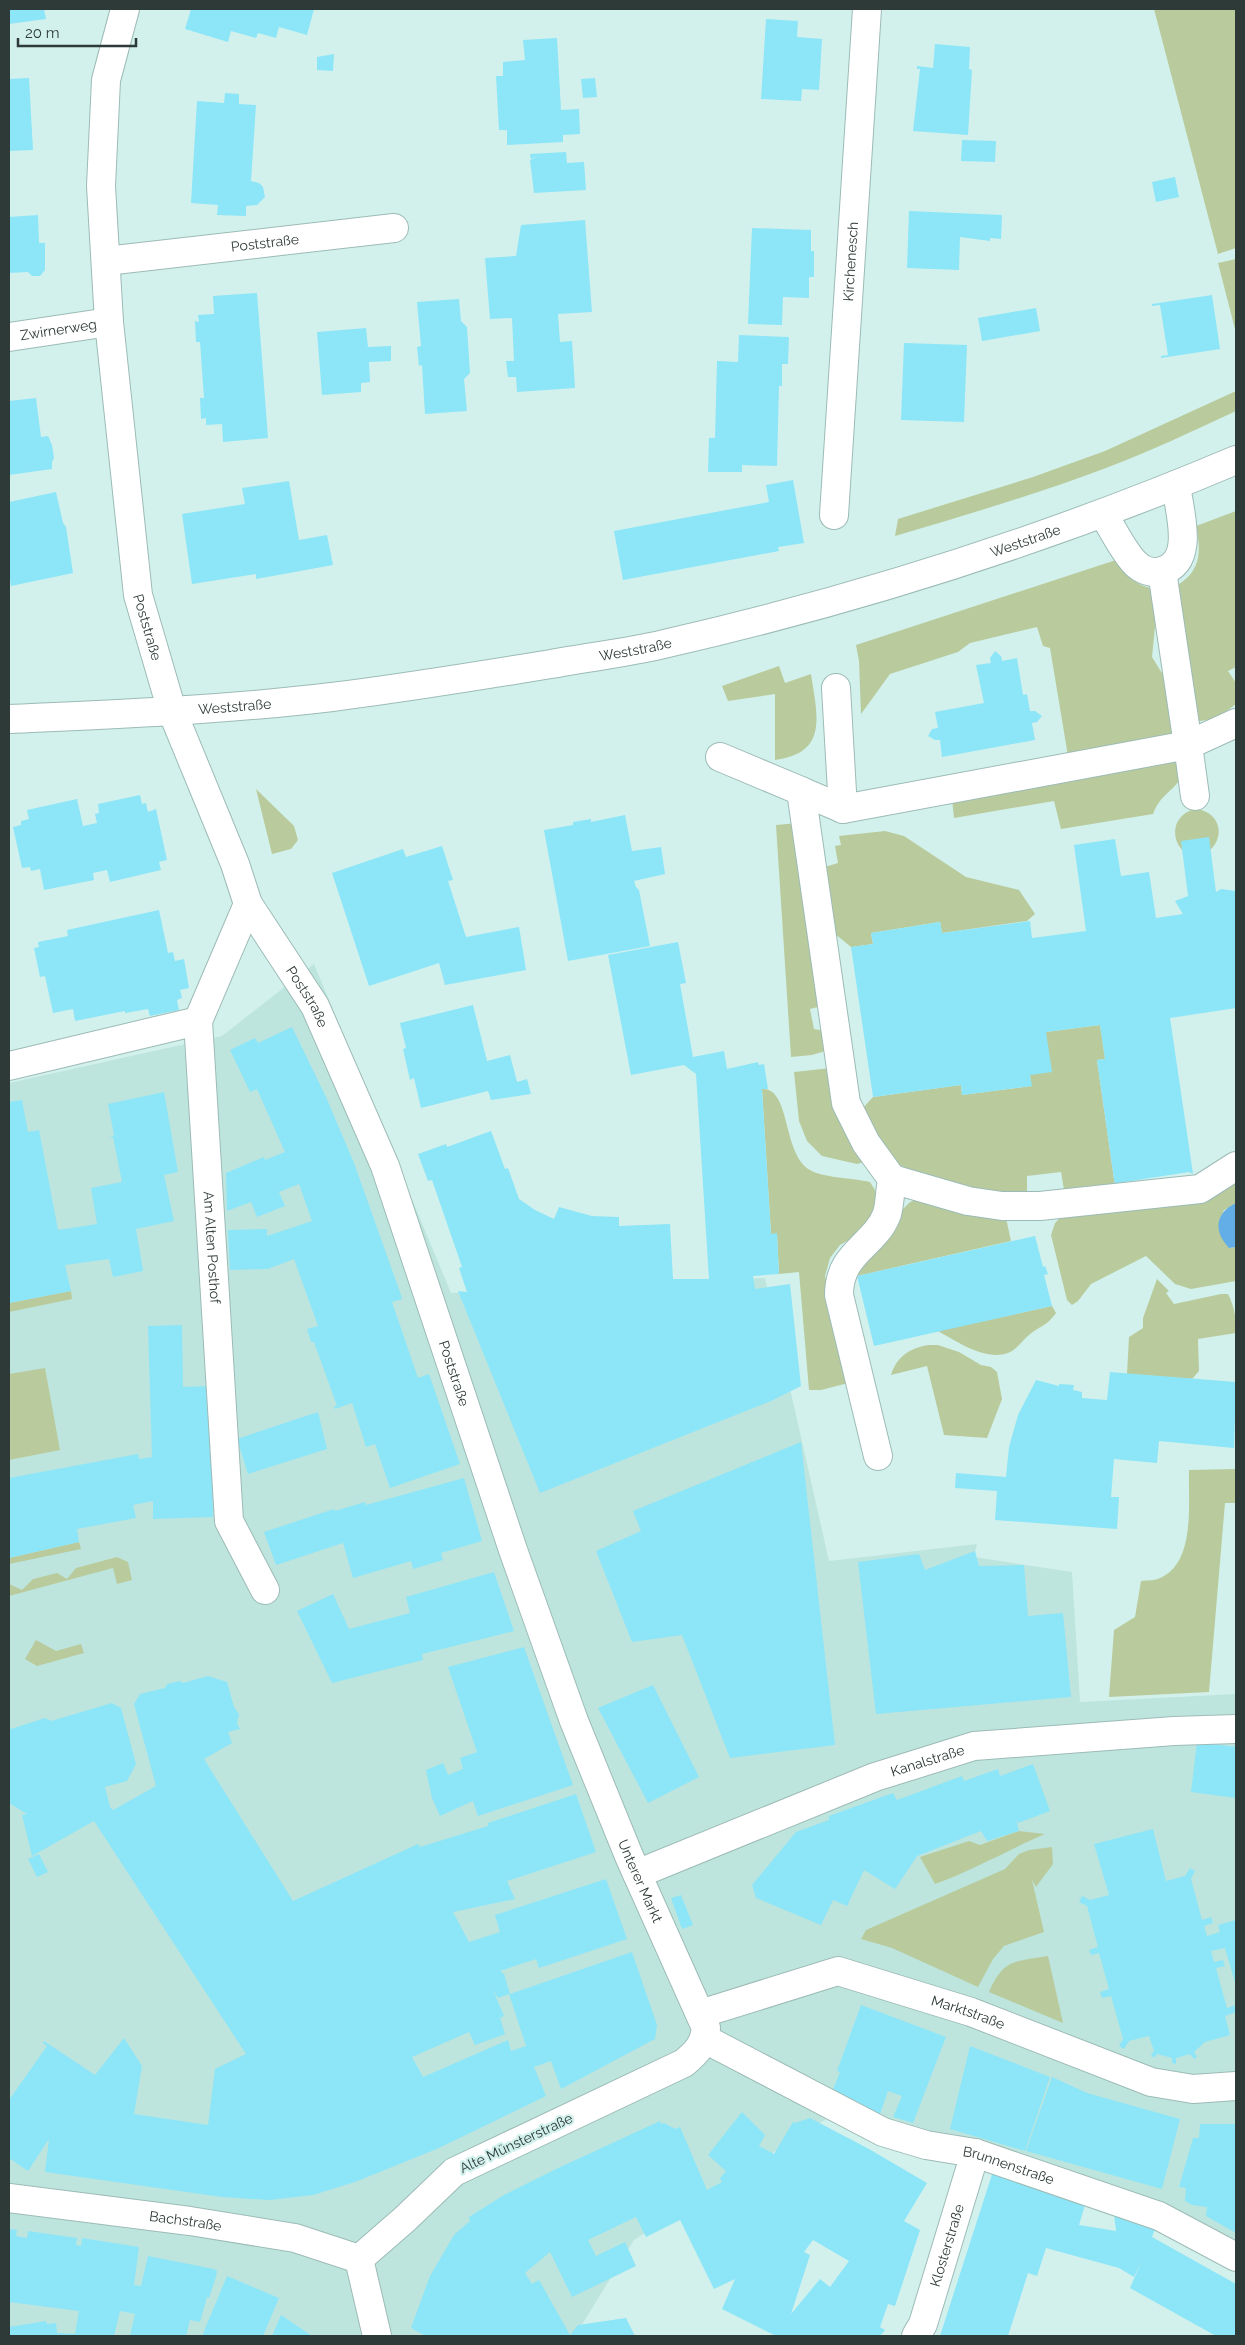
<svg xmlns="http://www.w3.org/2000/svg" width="1245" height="2345" font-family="Raleway,sans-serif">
<rect width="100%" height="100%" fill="#d2f1ec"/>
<!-- built -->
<path fill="#bde5de" d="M314,964L451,1293L765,1278L829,1561L977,1544L974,1557L1072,1572L1080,1702L1236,1694V2245L839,2111L634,2240L575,2336H9V1083L222,1036Z"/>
<!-- green -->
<path fill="#b9cb9c" d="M1154,9H1236V248L1218,254Z
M1236,259V333L1218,263Z
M1236,391V411C1193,431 1151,451 1106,468C1037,494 966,515 895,536L898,519L1033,477L1105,451Z
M1236,511V667L1228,671L1236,683V704L1217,718L1195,722L1174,587C1200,573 1202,554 1196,526Z
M1119,559C1123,575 1135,584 1150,588L1156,617L1152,657L1165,678L1173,735L1068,756L1050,648L1043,646L1037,627L970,643L958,652L890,674L861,714L859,661L856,645Z
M779,666L785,683L811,674C817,715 829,753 775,760V694L728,701L722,686Z
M1176,758L1181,778C1171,793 1161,794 1153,814L1061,829L1054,801L954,818L952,799Z
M256,789L294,826L298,840L291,849L272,854Z
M1194,809C1218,810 1227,834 1210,850H1182C1169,834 1175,815 1194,809Z
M798,823L822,1006L810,1009L814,1029L825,1031L829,1050L812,1055L791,1057L776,825Z
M885,831L904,836L966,877L1019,890L1035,914L1027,921L942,933L940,922L871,933L873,944L851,947L834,933L825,867L838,863L835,846L841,845L839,836Z
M1100,1025L1105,1059L1097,1060L1115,1186L1064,1190L1061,1172L1027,1176V1193L1000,1195L934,1180L895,1163L861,1110L873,1097L961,1085L962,1095L1031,1086L1030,1075L1046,1032Z
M831,1068L839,1121L851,1145L864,1162L857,1164L822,1156L807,1141L799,1121L794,1072Z
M762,1089C791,1087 782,1154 810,1170C824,1178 853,1178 870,1182L875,1190L876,1207L866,1230L840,1245L830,1258L825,1276L852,1382L821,1390H809L799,1272L779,1274L777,1234H771Z
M1236,1182V1203L1223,1211L1229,1248L1236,1247V1281L1191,1289L1175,1284L1146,1256L1091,1284L1078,1301L1072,1305L1067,1300L1051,1235L1055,1223L1061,1217L1211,1193Z
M918,1199L1006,1218L1011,1241L857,1276V1267L903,1209L910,1202Z
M1157,1279L1169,1291L1166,1293L1174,1304L1221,1294H1228C1235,1308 1236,1318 1236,1333L1198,1339L1199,1371L1192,1379L1127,1374L1129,1337L1143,1328V1318Z
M71,1291L72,1299L9,1312V1303Z
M1052,1306L1056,1313C1046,1327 1041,1325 1029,1335C1023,1340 1016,1350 1008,1353C986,1361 957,1342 938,1331Z
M929,1345H938L959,1352L981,1365L991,1367L997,1372L1002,1399L987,1438L944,1435L927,1366L891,1375C897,1356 910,1348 929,1345Z
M45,1368L60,1450L9,1460V1374Z
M1236,1469V1503H1225L1209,1692L1109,1697L1114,1630L1135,1617L1141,1581C1147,1580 1155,1581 1160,1578C1196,1563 1188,1502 1189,1470Z
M79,1542L81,1549L9,1564V1558Z
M117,1557L128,1562L132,1580L117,1584L113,1568L9,1596V1584L22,1590L33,1579L57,1573L67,1579L76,1568Z
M36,1640L56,1651L81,1644L84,1653L37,1666L25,1659Z
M1019,1831L1045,1834C1008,1850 973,1870 935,1884L920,1857L969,1841L980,1845Z
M1052,1847L1053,1864L1036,1887L1032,1880L1044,1932L1004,1946L993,1959L978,1987L892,1948L861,1939L866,1930L1005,1869L1019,1854L1029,1850Z
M1048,1956L1063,2023L989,1992C1004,1958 1014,1962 1048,1956Z"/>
<!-- water -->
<path fill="#63aee6" d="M1236,1203V1247L1229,1248C1213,1231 1215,1213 1236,1203Z"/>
<!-- building -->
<path fill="#8de5f8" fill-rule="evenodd" d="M9,9H44L46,19L9,24Z
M191,9H314L307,35L279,27L276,38L258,33L256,38L231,31L228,42L185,29Z
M766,19L798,21L797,37L822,39L819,90L802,89L801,101L761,99Z
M557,38L561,110L579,109L580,134L563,135V142L507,145V130H499L496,76H503V62L525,60L523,40Z
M935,44L970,47L969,69L972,70L968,135L913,131L920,69H917V66L933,68Z
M334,54L333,71L317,70V57Z
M29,78L33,150L9,151V79Z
M595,78L597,97L583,98L581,79Z
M225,93L239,94V104L256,105L251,181L259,183L263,187L265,197L257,205L246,206V216L217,215L218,205L191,203L197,101L224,103Z
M962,140L996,141L995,162L961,161Z
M566,152L567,163L584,162L586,190L534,193L530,160L540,155L531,159L530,154Z
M1175,177L1179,197L1156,202L1152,182Z
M909,211L1002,215L1001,239L990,238V241L960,237L959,270L907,268Z
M38,215L39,243H45V270L40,276H32L28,272L9,273V217Z
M585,220L592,312L558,314L560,342L572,341L575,388L517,392L516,377H508L506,361H514L512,318L490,319L485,258L516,256L521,225Z
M752,228L811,230V251H814V277H809V298L783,297L782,325L748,324Z
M257,293L268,438L223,442L222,424L206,425V418L201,419L200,398H204L200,342H196L195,321L199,322L198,315L214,314L213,296Z
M1212,295L1220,349L1161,358V356L1168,355L1160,305L1152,306V304Z
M459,299L461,321L467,327L470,373L464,379L467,411L425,414L422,365L419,366L417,347L421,346L417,302Z
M1036,308L1040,331L982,341L978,318Z
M366,328L368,347L391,346V361L369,362L370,382L361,383V392L322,395L317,332Z
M739,335L789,337L788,364H782V386H779L777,466L742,465V472H708L709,438H715L717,361L738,362Z
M904,343L967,345L964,422L901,420Z
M36,398L41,437L48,436L52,445L54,458L52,462V469L9,475V401Z
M793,480L804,543L778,547L779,551L623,580L614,531L769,502L766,485Z
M289,481L299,540L327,535L333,565L256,579V574L192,584L182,514L245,504L242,488Z
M56,492L63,523L66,527L73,573L11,586L9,573V502Z
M995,651L1001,656L1002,661L1017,658L1023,695L1027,694L1030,711H1035L1042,716L1037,722L1032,723L1035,740L942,757L940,740H935L928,736L932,729L938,728L935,712L984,703L976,665L991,663L990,658Z
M140,795L142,804L146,803L148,812L156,809L167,860L159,862L161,870L110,882L107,870L93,873L94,880L44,890L40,869L31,871L30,867L22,868L13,827L21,825V821L29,819L27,810L77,799L83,826L97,823L95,814L99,813L98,804Z
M625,815L632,851L661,847L665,874L634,881L636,887L639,890L650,946L568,961L544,830L573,825V822L591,819V822Z
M1209,837L1216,892L1221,889L1236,891V1008L1170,1018L1193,1174L1189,1172L1118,1183L1115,1186L1097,1060L1105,1059L1100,1025L1046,1032L1052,1072L1030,1075L1032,1086L962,1095L961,1085L873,1097L851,947L873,944L871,933L940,922L942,933L1030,921L1032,938L1086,931L1074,845L1115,839L1121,876L1149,872L1156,918L1183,914L1175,901L1188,896L1181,841Z
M442,846L453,880L448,881L466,937L519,927L526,970L445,985L439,963L369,986L332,873L403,849L406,857Z
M159,910L168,953L173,952L175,961L184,959L189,988L180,990L182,998L177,1000L179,1010L150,1016L148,1009L125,1013V1011L75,1021L73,1009L53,1013L45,976L40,977L34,948L39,947L38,942L68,936L67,930Z
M678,942L686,983L680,984L693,1057L724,1051L727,1069L758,1062L759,1065L764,1064L768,1089H762L771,1234L777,1233L779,1274L753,1276L755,1289L790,1284L801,1386L771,1401L540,1493L458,1291L467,1292L459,1268L462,1267L432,1180L428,1181L418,1154L446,1144L447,1147L491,1131L505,1169L508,1168L519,1199L535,1210L554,1219L559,1207L592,1216L619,1217V1226L670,1224L673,1279H709L696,1074L684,1065L631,1075L608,955Z
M473,1005L487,1061L510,1055L517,1082L527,1079L531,1094L491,1100L488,1091L421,1108L414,1078L410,1080L403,1049L406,1048L400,1023Z
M292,1027L326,1097L354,1163L401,1295L402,1299L392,1302L418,1378L429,1374L460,1464L390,1488L375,1444L366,1447L352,1403L335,1409L334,1406H337L314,1342H311L307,1329L318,1326L294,1259L268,1269L230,1270L228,1230L267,1229V1236L312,1221L299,1184L279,1192L285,1206L257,1217L251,1202L227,1211L226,1173L264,1157L265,1160L285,1152L257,1089L250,1092L230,1050L255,1038L258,1043Z
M164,1092L178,1172L164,1175L174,1221L136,1229L143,1271L113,1277L109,1259L65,1265L71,1291L9,1303V1102L22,1100L28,1132L39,1130L58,1230L97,1224L91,1188L122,1182L113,1137L109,1138L114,1135L108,1104Z
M1035,1236L1043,1267L1045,1266L1048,1274L1044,1275L1052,1306L874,1346L857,1276Z
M182,1325L183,1387L210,1386L213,1517L153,1519V1501L133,1505L136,1518L77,1529L79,1542L9,1558V1478L138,1454L139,1459L152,1457L148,1326Z
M1110,1372L1236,1382L1234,1448L1159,1441L1157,1463L1114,1459L1111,1497H1119L1117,1529L995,1520L997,1491L955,1488L956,1473L1006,1477L1009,1447L1018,1415L1036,1380L1059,1386V1384L1074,1385L1073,1390L1082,1392V1398L1107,1400Z
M318,1412L327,1449L248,1474L237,1439Z
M801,1442L835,1745L730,1758L682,1635L632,1642L596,1551L641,1531L633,1511Z
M464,1478L482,1541L441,1553L443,1560L413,1569L411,1561L353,1578L343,1543L276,1565L264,1532L334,1509L335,1511L365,1502L366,1505Z
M975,1551L979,1566L1024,1565L1028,1616L1063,1613L1071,1697L876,1714L858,1562L919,1554L925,1570Z
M494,1572L514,1631L422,1654L423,1660L332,1683L297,1611L333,1594L349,1629L410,1613L406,1597Z
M524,1647L573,1785L478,1816L473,1801L440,1816L432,1798L426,1770L443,1763L448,1775L463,1769L460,1758L477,1752L448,1667Z
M208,1676L227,1682L234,1707L239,1714L237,1723L240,1729L228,1732L232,1743L204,1759L293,1901L418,1844L420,1847L488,1826V1823L576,1794L596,1852L507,1881L515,1899L453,1912L469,1942L500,1932L495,1915L606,1879L627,1939L539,1968L536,1959L500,1971L504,1974L510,1994L632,1952L657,2025L655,2039L561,2089L551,2061L534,2067L546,2096L439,2148L355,2182L313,2195L270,2200L222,2197L45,2172L49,2139L28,2171L9,2158V2100L47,2046L43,2043L44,2041L95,2075L124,2038L142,2066L134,2114L208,2125L215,2069L246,2054L94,1821L32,1856L22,1815L27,1814L9,1803V1727L11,1729L45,1718L51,1721L112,1703L121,1708L136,1764L127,1781L105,1787L110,1807L113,1810L156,1786L134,1704L140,1694L165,1688L167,1684L180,1681L183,1683ZM493,1990L498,1998L509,1994L526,2046L511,2051L508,2040L423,2077L412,2057L469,2032L475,2045L505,2034L500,2018L504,2016Z
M653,1685L699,1777L648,1803L598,1708Z
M1197,1742L1236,1747V1798L1191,1792Z
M1033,1764L1050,1811L1018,1823L1016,1819L1019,1831L987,1841L981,1831L917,1856L895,1889L864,1870L847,1906L833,1900L821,1925L756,1898L752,1885L796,1832L829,1820V1816L893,1793L897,1800L962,1776L964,1781L998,1769L1000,1776Z
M1153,1829L1166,1881L1185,1876L1190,1868L1195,1871L1191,1879L1202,1920L1211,1917L1213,1923L1204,1926L1207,1936L1220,1932L1218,1925L1236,1920V1986L1225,1948L1211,1951L1214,1962L1223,1960L1225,1966L1216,1968L1227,2008L1236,2005V2012L1225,2016L1230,2035L1205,2042L1194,2052L1197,2057L1194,2059L1190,2054L1176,2058V2064L1172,2063V2058L1157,2054L1154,2058L1151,2055L1154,2051L1149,2036L1129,2041L1124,2049L1119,2046L1123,2039L1111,1996L1102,1998L1100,1992L1109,1989L1099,1953L1091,1955L1089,1950L1098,1947L1087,1906L1079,1902L1082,1896L1090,1900L1109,1895L1094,1844Z
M39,1854L48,1872L37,1877L28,1859Z
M681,1895L693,1925L682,1929L671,1898Z
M861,2005L946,2037L913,2123L893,2117L902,2096L888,2091L880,2114L832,2092L840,2072L837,2071Z
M970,2046L1050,2077L1025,2151L950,2129Z
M1052,2077L1087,2093L1180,2119L1162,2189L1026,2151Z
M742,2112L765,2135L759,2146L774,2154L793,2122L795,2123L810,2118L869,2149L927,2183L904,2221L920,2230L895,2306L888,2304L880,2327L885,2330L880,2336H776L722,2309L735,2279L714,2289L680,2220L646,2237L636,2217L588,2240L596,2256L625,2242L636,2266L572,2297L550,2252L525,2273L532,2284L539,2280L570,2335L578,2325L626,2318L635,2336H426L411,2328L430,2276L454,2235L470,2221L469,2217L504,2195L556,2169L660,2121L661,2124L664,2123L675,2129L680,2127L707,2190L722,2182L720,2178L726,2171L708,2155ZM813,2240L849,2261L830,2287L820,2279L791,2314L810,2255L804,2252Z
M1200,2124H1236V2233L1206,2216L1207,2207L1192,2205L1185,2201L1186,2188L1179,2187L1193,2138H1199Z
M995,2165L1088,2195L1079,2225L1116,2231L1113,2205L1155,2229L1152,2237L1236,2284V2336H1216L1130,2288L1143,2258L1134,2277L1119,2268L1046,2248L1037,2276L1028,2273L1008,2336H940Z
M9,2229L17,2230L16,2236L27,2238L28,2231L77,2238L76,2245L81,2246L82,2238L139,2247L134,2285L141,2286L148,2256L214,2269L217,2271L216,2277L209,2298L207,2297L200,2322L190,2320L186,2336H130L135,2314L120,2311L114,2336H9V2327L46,2321L47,2324L56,2323L57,2333L75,2334L79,2311L9,2302Z
M227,2276L279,2298L263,2336H202Z
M281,2315L312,2336H272Z"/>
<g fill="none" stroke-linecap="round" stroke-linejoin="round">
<defs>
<g id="minor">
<path id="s1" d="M125,9L106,80L101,186L109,322L138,595L172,711L235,864L248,904L315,1006L385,1166L513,1550L574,1721L629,1856L706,2028C704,2045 697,2052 684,2063L454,2172L405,2219L359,2259"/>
<path id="s2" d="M106,261L394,228"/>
<path id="s3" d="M9,337L109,322"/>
<path d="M1103,514C1113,529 1122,549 1134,562C1141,570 1152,574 1162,571C1196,561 1179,511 1176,485"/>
<path id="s4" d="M834,515L867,9"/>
<path d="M1162,571L1188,745L1236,723"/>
<path d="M836,688L843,809"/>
<path d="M720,757L801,791L846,1103L866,1143L892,1179C890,1190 890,1203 887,1214C875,1246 839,1252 839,1295L878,1456"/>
<path d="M801,791L843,809L1188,745L1195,796"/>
<path id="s5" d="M248,904L198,1021L229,1521L265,1590"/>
<path d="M9,1066L198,1021"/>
<path d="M892,1179L968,1201L1002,1206H1040L1200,1189L1236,1166"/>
<path id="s6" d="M637,1874L875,1777L974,1746L1174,1731L1236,1729"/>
<path id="s7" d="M700,2014L838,1971L971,2012L1151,2082L1193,2089L1236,2086"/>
<path id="s8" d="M705,2039L883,2132L926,2145L975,2153L1159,2216L1236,2257"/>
<path id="s9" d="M9,2198L190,2221L295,2238L359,2259"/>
<path d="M359,2259L377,2336"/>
<path id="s10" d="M916,2336L923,2324L975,2153"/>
</g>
<g id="major">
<path id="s11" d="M9,719C116,714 224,710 332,697C405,688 478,676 551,664C588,657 627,653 664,644C861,599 1049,539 1236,460"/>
</g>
</defs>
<!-- minor casing -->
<use href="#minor" stroke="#9dbbb6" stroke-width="30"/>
<!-- major casing -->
<use href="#major" stroke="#9dbbb6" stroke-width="30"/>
<!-- minor -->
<use href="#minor" stroke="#fff" stroke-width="28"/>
<!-- major -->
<use href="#major" stroke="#fff" stroke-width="28"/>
</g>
<g text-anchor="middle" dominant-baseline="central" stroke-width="4.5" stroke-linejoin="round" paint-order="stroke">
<!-- street labels -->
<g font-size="14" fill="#2e3a38" stroke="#d2f1ec">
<text stroke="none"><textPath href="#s2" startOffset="160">Poststraße</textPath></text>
<text stroke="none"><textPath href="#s4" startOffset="254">Kirchenesch</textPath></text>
<text stroke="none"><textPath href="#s3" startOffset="50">Zwirnerweg</textPath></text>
<text stroke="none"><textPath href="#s11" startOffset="1036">Weststraße</textPath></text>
<text stroke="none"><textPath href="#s1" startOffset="624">Poststraße</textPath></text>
<text stroke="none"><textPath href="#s11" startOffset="631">Weststraße</textPath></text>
<text stroke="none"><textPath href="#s11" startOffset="226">Weststraße</textPath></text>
<text stroke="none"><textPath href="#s1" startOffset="1029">Poststraße</textPath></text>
<text stroke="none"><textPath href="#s5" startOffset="354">Am Alten Posthof</textPath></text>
<text stroke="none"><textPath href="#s1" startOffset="1434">Poststraße</textPath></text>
<text stroke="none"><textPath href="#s6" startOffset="312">Kanalstraße</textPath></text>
<text stroke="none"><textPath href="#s1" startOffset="1975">Unterer Markt</textPath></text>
<text stroke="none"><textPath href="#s7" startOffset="281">Marktstraße</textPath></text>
<text transform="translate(516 2143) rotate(-25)">Alte Münsterstraße</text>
<text stroke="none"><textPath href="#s8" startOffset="331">Brunnenstraße</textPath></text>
<text stroke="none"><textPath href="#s9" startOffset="178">Bachstraße</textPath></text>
<text stroke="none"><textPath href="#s10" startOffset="96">Klosterstraße</textPath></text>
</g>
</g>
<!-- border -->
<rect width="1245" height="2345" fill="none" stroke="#2e3a38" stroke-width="20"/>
<!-- scale -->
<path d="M18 38v8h118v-8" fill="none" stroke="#2e3a38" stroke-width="2.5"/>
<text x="25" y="38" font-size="15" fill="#2e3a38" stroke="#d2f1ec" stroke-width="4" paint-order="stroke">20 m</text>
</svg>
